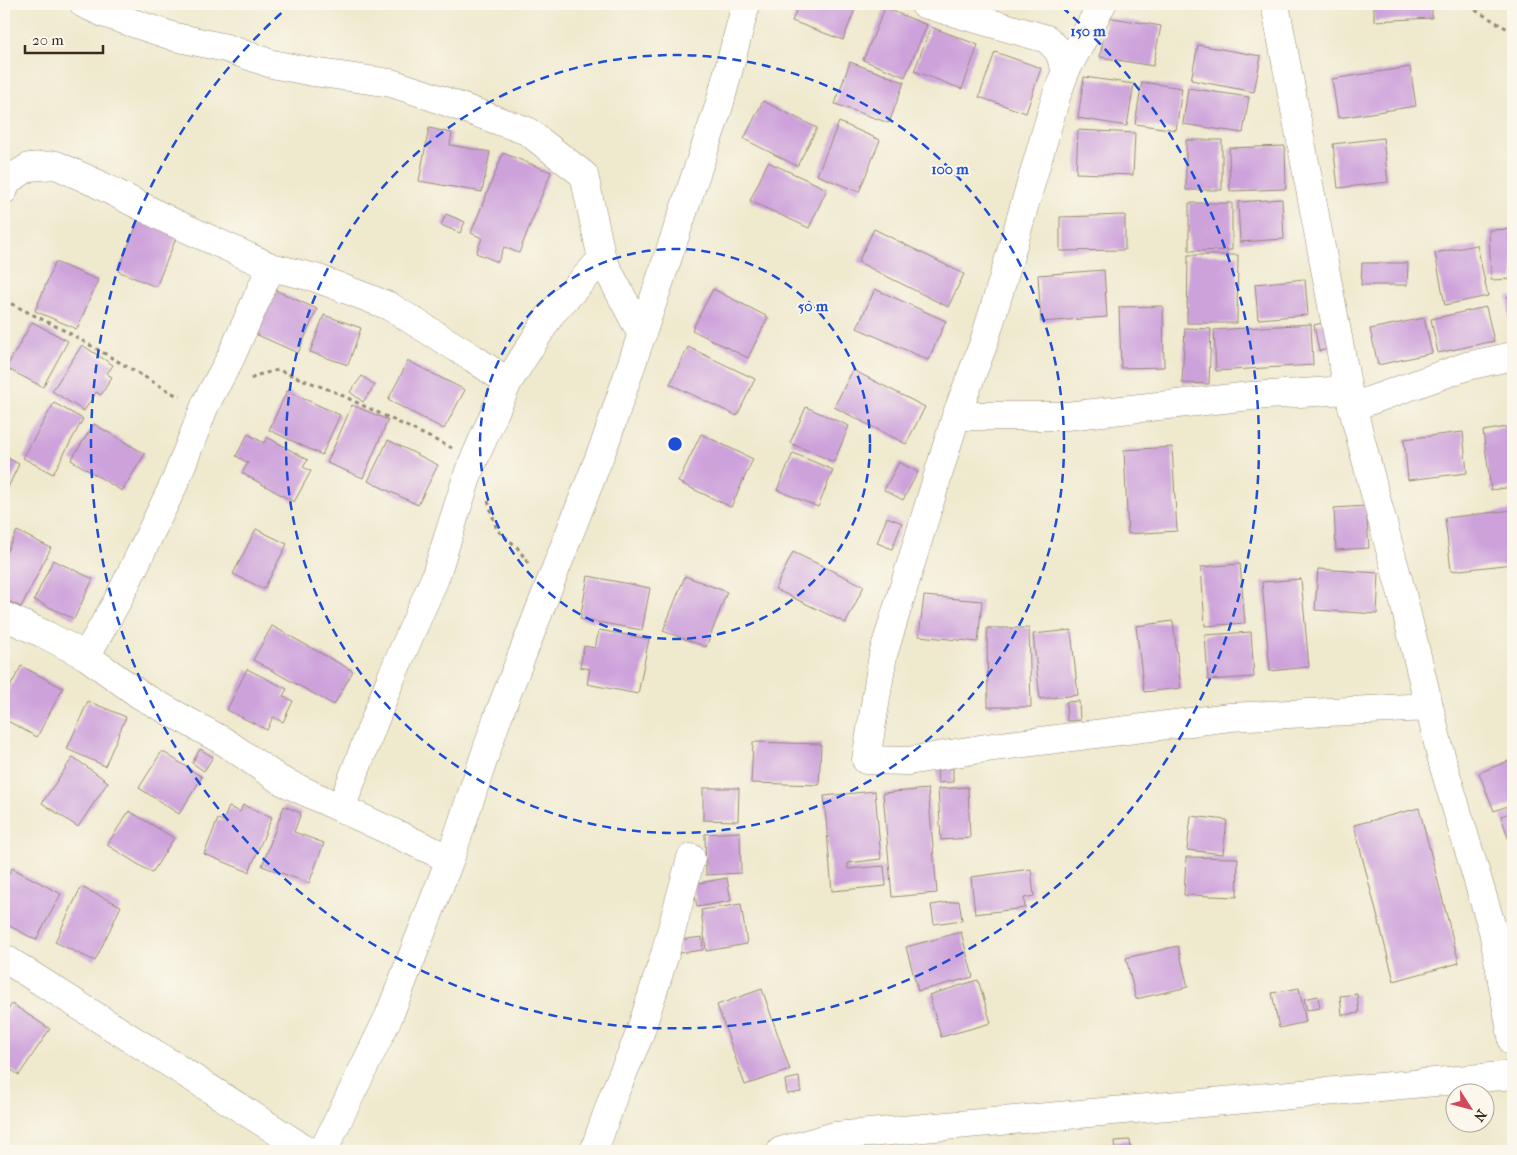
<svg xmlns="http://www.w3.org/2000/svg" width="1517" height="1155" font-family="'IM FELL French Canon',serif">
<rect width="100%" height="100%" fill="#fbf7ec"/>
<filter id="ink" filterUnits="userSpaceOnUse"><feTurbulence type="fractalNoise" baseFrequency=".02" numOctaves="2"/><feDisplacementMap in="SourceGraphic" scale="10" xChannelSelector="R" yChannelSelector="G"/><feConvolveMatrix kernelMatrix="1 2 1 2 8 2 1 2 1" color-interpolation-filters="sRGB"/></filter>
<filter id="wash" filterUnits="userSpaceOnUse"><feTurbulence type="fractalNoise" baseFrequency=".0096" numOctaves="4" result="noise"/><feDisplacementMap in="SourceGraphic" scale="20" xChannelSelector="R" yChannelSelector="G"/><feGaussianBlur stdDeviation="1.12" result="paint"/><feColorMatrix in="noise" values="0 0 0 0 0 0 0 0 0 0 0 0 0 0 0 0 0 1.4 0 .05"/><feComposite in="paint" operator="in"/></filter>
<g filter="url(#wash)">
<rect width="100%" height="100%" fill="#efe9ce"/>
<g id="blocks">
<!-- building -->
<path fill="#cda2db" d="M799,4H857L843,40L792,21Z
M1374,4H1432V18L1374,21Z
M885,8L927,25L905,77L863,60Z
M1107,17L1161,26L1153,66L1100,57Z
M931,27L978,45L962,89L914,71Z
M1198,45L1261,56L1254,92L1191,80Z
M995,52L1041,68L1026,113L979,97Z
M850,62L904,82L889,123L835,104Z
M1410,67L1416,106L1338,118L1332,79Z
M1084,77L1134,84L1127,126L1078,118Z
M1142,82L1182,88L1176,130L1135,124Z
M1188,88L1249,97L1243,133L1183,124Z
M763,101L817,128L797,166L744,139Z
M839,122L880,140L859,192L817,175Z
M429,128L452,133L450,145L490,152L482,192L419,181Z
M1078,130L1135,133L1133,175L1076,173Z
M1383,138L1388,182L1338,188L1333,144Z
M1186,140H1222V190H1186Z
M1285,146L1286,189L1230,191L1229,148Z
M503,153L551,172L519,253L504,247L498,262L476,253L482,238L471,233Z
M768,162L827,189L809,228L750,201Z
M1282,199L1284,239L1240,242L1238,202Z
M1189,203H1232V250L1189,251Z
M446,214L465,222L460,233L441,225Z
M1125,215V250L1060,251V217Z
M139,220L177,236L156,287L118,271Z
M874,229L964,274L948,307L858,262Z
M1513,229V279L1491,280L1489,230Z
M1477,245L1488,296L1445,305L1435,253Z
M1188,255H1238L1237,323H1187Z
M55,262L98,280L77,329L35,311Z
M1362,263H1408L1407,285H1361Z
M1104,270L1107,317L1041,322L1038,275Z
M1305,279L1308,315L1258,319L1255,284Z
M273,289L317,309L298,353L253,333Z
M713,289L768,317L748,358L692,330Z
M875,289L946,321L928,360L857,328Z
M1507,296H1513V320H1509Z
M1163,306L1164,367L1121,368L1119,307Z
M1486,307L1494,341L1438,353L1431,319Z
M324,315L361,328L348,365L310,352Z
M1424,318L1432,353L1378,365L1370,329Z
M1331,321L1336,348L1319,351L1314,325Z
M32,322L68,341L43,387L6,368Z
M1311,324L1313,365L1216,371L1214,330Z
M1185,328L1211,329L1209,384L1182,383Z
M82,345L113,365L107,374L112,377L101,395L96,392L84,411L52,391Z
M688,347L755,379L737,416L670,384Z
M408,361L465,390L444,429L388,400Z
M853,370L925,407L906,444L834,407Z
M362,376L375,385L363,402L350,392Z
M287,391L340,415L322,455L269,430Z
M54,403L83,419L53,474L23,458Z
M352,405L388,420L363,478L327,463Z
M806,407L849,426L834,462L790,443Z
M94,424L145,454L122,491L71,460Z
M1513,426V487L1491,490L1483,431Z
M1463,432L1467,473L1408,480L1404,439Z
M248,434L264,443L267,437L308,460L303,467L311,471L294,502L242,473L248,463L236,456Z
M701,434L753,459L731,507L678,482Z
M388,440L438,465L418,505L368,481Z
M1172,447L1177,531L1128,534L1124,450Z
M793,453L833,470L818,507L777,490Z
M4,456L19,464L4,496Z
M899,462L918,472L903,500L884,490Z
M1366,506L1369,548L1336,550L1334,508Z
M1513,510V564L1451,571L1445,518Z
M887,517L902,523L892,549L877,543Z
M256,529L287,544L264,589L233,574Z
M17,531L51,548L21,607L4,599V557Z
M793,552L864,586L846,623L775,589Z
M53,560L93,579L74,619L34,600Z
M1240,564L1245,623L1205,626L1201,567Z
M1318,569L1379,573L1377,614L1315,610Z
M588,576L650,588L642,630L580,619Z
M685,576L727,592L706,647L663,631Z
M1301,579L1309,667L1270,671L1262,582Z
M924,596L982,601L978,642L919,636Z
M1173,621L1181,688L1144,692L1136,626Z
M272,626L353,671L334,705L253,660Z
M987,628H1029L1031,707H988Z
M599,630L649,639L638,694L587,684L590,669L580,667L584,646L595,648Z
M1071,630L1078,695L1040,699L1033,634Z
M1251,632L1254,677L1208,680L1205,635Z
M21,666L63,688L37,737L4,719V699Z
M247,669L287,689L283,696L293,701L283,722L273,717L267,730L227,710Z
M88,701L126,717L105,766L67,749Z
M1079,701L1080,720L1067,721L1066,702Z
M753,742L821,744L819,785L751,783Z
M200,749L213,757L204,771L192,763Z
M162,751L202,777L179,814L139,788Z
M73,757L108,782L78,827L42,803Z
M1513,759V804L1494,811L1479,773Z
M953,768V782L938,783L937,769Z
M968,787L970,838L941,840L938,789Z
M703,788H739L738,821L703,820Z
M928,789L937,893L892,897L883,793Z
M875,791L881,859L848,863V869L884,866L886,886L832,891L824,796Z
M243,805L272,817L249,872L204,854L218,819L223,821L229,807L240,812Z
M284,806L301,813L294,832L324,843L309,883L262,866Z
M1419,808L1459,963L1394,981L1354,825Z
M129,811L174,838L152,873L107,845Z
M1513,812V853L1501,816Z
M1191,816L1227,820L1223,854L1187,850Z
M740,832L741,873L706,875L705,834Z
M1186,857L1238,858L1237,897L1184,895Z
M12,868L61,894L36,940L4,923V883Z
M1031,869L1034,896L1024,898L1025,908L975,914L971,877Z
M727,878L731,901L697,907L693,884Z
M81,887L121,906L95,961L55,942Z
M959,901L962,920L934,924L931,905Z
M741,904L747,944L706,951L701,910Z
M961,932L973,977L918,991L906,947Z
M702,937L703,950L680,953L679,940Z
M1178,946L1188,987L1136,999L1126,958Z
M978,980L991,1023L941,1037L929,995Z
M1299,988L1306,1022L1279,1028L1272,993Z
M762,989L790,1070L745,1085L717,1005Z
M1357,994L1359,1013L1342,1015L1340,996Z
M1318,996L1320,1008L1307,1010L1304,999Z
M12,1004L50,1029L19,1075L4,1065V1016Z
M799,1077L801,1092L787,1094L785,1080Z
M1130,1140L1131,1151H1115L1114,1141Z"/>
</g>
</g>
<g filter="url(#ink)">
<use href="#blocks" fill-opacity="0" stroke="#958a76" stroke-width="1"/>
<g fill="none" stroke-linecap="round" stroke-linejoin="round">
<defs>
<path id="minor" d="M84,4L106,14L175,37L226,48L272,64L313,72L391,83L422,93L527,131L584,175L602,259L642,335
M924,4L1047,39L1058,50L1066,70L1056,97L1004,276L983,345L956,416L883,655L866,760L908,761L986,748L1230,717L1429,707
M1275,4L1348,390L1375,494L1402,594L1443,764L1493,931L1513,1042
M1066,70L1102,4
M4,190L5,182L29,167L56,165L96,183L170,221L271,267L316,278L389,306L473,358L508,382
M1352,407L1467,366L1513,356
M956,416H1066L1251,396L1348,390
M4,616L46,635L86,656L140,695L225,742L280,780L450,859
M86,656L119,598L175,482L206,403L230,359L271,267
M341,808L391,678L435,578L469,471L508,382L551,314L602,259
M4,958L308,1151
M323,1151L389,1016L450,859L497,719L606,440L719,106L746,4
M594,1151L614,1094L639,1036L665,954L691,858
M781,1151L835,1136L1513,1075"/>
</defs>
<!-- minor casing -->
<use href="#minor" stroke="#958a76" stroke-width="29"/>
<!-- path -->
<path stroke="#958a76" stroke-width="3" stroke-dasharray="4 4" stroke-linecap="butt" d="M1471,4L1473,9L1513,32
M4,300L71,334L174,394L180,396
M251,379L258,375L278,370L335,392L452,448
M488,501L497,530L517,547L528,563"/>
<!-- minor -->
<use href="#minor" stroke="#fff" stroke-width="28"/>
</g>
</g>
<!-- distance rings -->
<g fill="none" stroke="#1d4ed8" stroke-width="2.5" stroke-dasharray="9 6">
<circle cx="675" cy="444" r="195"/>
<circle cx="675" cy="444" r="389"/>
<path d="M1062 7A584 584 0 1 1 288 7"/>
</g>
<circle cx="675" cy="444" r="8" fill="#1d4ed8" stroke="#fbf7ec" stroke-width="2.5"/>
<g font-size="15" text-anchor="middle" font-weight="bold" fill="#1d4ed8" stroke="#fbf7ec" stroke-width="4" stroke-linejoin="round" paint-order="stroke">
<text x="1088" y="36">150 m</text>
<text x="950" y="174">100 m</text>
<text x="813" y="311">50 m</text>
</g>
<!-- margin -->
<rect width="1517" height="1155" fill="none" stroke="#fbf7ec" stroke-width="20"/>
<!-- north arrow -->
<g transform="translate(1470 1108) rotate(126)"><circle r="24" fill="#fbf7ec" stroke="#aea59a"/>
<path d="M0-4L9 19L0 12L-9 19Z" fill="#d1495b"/>
<text y="-8" font-size="14" font-weight="bold" text-anchor="middle" fill="#3b2a1e">N</text>
</g>
<!-- scale -->
<path d="M25 45v8h78v-8" fill="none" stroke="#3b2a1e" stroke-width="2.5"/>
<text x="32" y="45" font-size="15" fill="#3b2a1e" stroke="#fbf7ec" stroke-width="4" paint-order="stroke">20 m</text>
</svg>
